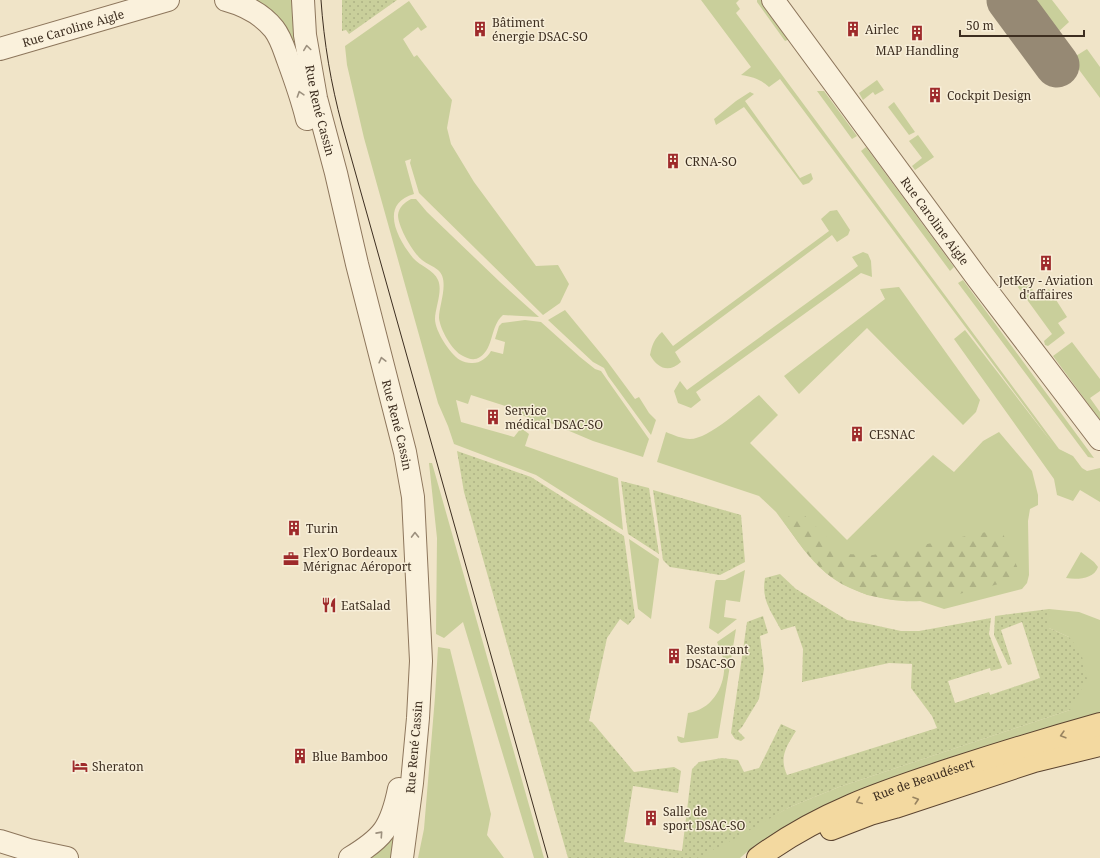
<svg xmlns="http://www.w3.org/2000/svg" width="1100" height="858" font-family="'Noto Serif',serif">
<defs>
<pattern id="forest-firs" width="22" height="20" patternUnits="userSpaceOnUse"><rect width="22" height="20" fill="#c9cf9b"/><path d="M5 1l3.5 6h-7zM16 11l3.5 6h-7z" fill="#aeb285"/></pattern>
<pattern id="park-dots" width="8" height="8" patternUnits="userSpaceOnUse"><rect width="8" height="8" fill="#c9cf9b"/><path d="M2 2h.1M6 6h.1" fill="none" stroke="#aeb285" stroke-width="1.8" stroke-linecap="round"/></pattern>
</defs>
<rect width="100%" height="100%" fill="#f0e4c8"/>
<!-- green -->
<path fill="#c9cf9b" d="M253,0H295L301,69Z
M701,0H739L736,3L740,9L736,13L1059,449L1073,456L1082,468L1087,471L1100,468V502L1080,490L1073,501L1057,495L1054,479L954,339L965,330L1052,443L780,79L769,87C760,79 753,77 741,75L751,67Z
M757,0H761L790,39L785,41L757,2Z
M1027,0H1052L1069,22L1057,33L1052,34Z
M409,1L427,27L421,31L418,27L403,39L414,57L417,55L452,100L447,128L451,144L474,182L536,266L558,265L569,284L560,303L543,315L419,193L410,163L411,159L405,161L414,194C379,204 397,238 413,258C420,266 434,270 438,280C443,291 435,308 435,319C435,331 450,354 460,360C463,362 468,363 471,363C479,364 487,358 491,351L503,354L505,342L495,339L499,326L502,323L525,320L541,322L580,357L595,369L601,371L649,439L643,457L593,441L541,419L538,426L528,421L530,418L521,415V411L471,395L468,404L456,400L461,422L514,437L521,428L529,434L525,446L618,478L623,530L536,475L454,444L448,426L438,403L364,138L347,65L345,46Z
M1087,49L1100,67V98L1071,59Z
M877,80L884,90L875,95L873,92L863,100L859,93Z
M817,91H824L857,136L852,139Z
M750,92L754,94L745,101L800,178L811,173L813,179L809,183L803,185L744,107L716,125L714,119L736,101Z
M894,102L915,132L909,135L888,107Z
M918,135L934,157L915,170L912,166L922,158L909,141Z
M866,147L954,267L950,271L861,151Z
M411,199H416L427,212L500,282L539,317L503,315C490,326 494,348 480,357C474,361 469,359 463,356C452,351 440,329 439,318C439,305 450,280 438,270C433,266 427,264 422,260C413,253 398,227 398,215C399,207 404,203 411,199Z
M837,210L850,230L848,235L837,242L832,235L675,352L681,362C669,373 658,369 650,355C652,345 654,339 662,332L673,346L829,231L821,219L830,211Z
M863,252L868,254L871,261L872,277L861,273L696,392L701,400L691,408L678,403L674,391L680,381L687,390L858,266L852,257Z
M1016,276L1023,284L1027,282L1038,297L1049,289L1067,317L1058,323L1065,333L1048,346L1045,345L1044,341L1052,334L1012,279Z
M963,280L1094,458L1088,457L958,283Z
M899,287L980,400L976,412L963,425L867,328L799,394L784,376L885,299L880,289Z
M565,310L607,361L635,399L639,397L649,413L656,420L651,435L608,376L604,368L593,362L548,320Z
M1072,342L1100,379V391L1090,398L1100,412V420L1053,356Z
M759,395L778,415L750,443L847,540L933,455L954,472L983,441L999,432L1032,471L1038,495V505L1030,509L1028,521L1029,575L1027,583L1022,589L944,609L920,601L894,600L867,595L842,584L826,573L804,550L776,512L759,496L657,462L666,432C673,435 683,439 690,439C709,439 744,406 759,395Z
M429,463H432L544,858H534L463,622L444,638L436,634L437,538Z
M629,539L659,559L651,619L638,609Z
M1081,552L1094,562L1098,567C1094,579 1077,580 1066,578Z
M745,570L740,602L726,600L724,617L737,619L718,634L709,628L715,582L716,580H725Z
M1049,609L1079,612L1100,620V713L786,827L754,846L740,858H695L790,807L839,787L1070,710L1069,637L1049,628Z
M736,629L718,738L681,743L678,741L677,736L684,738L688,713C712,710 726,686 724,663C723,656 720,649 717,642Z
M438,647L450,649L491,814L487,835L504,858H418L424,829L435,697Z
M397,819L392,858H360Z"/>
<!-- forest -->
<path fill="url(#forest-firs)" d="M798,509L844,554L873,555L1001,529L1022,578C1003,583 983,588 963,593C949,596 935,600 921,601C889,603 851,594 826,573C809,559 796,539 783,521Z"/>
<!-- park -->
<path fill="url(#park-dots)" d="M342,0H397L349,34L346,30L342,31Z
M457,451L531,477L624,536L635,617L628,625L620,619L607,638L589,721L592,722L634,772L674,767L681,771L678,793L633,786L624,842L682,851L692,769L699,762L722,758L738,760L744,772L759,768L781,724L796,731C786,747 779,757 787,775L937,728L932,716L911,688L912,664L889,663L802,682L803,649L795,626L781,630C771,611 761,600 765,578L780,574L796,589L847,620L869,624L901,631H919L991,618L989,634L1002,668L991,671L990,668L948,681L955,703L989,692L990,695L1040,678L1022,622L1001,630L1012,664L1008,665L994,635L995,616L1049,609V628L1069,637L1081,652L1087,679L1070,710L839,787L790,807L734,839L697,858H568L464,492Z
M621,481L649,488L659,554L628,534Z
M653,490L741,515L745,562L720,575L670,567L663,560Z
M763,616L768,633L760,636L764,669L759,699L742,727L738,731L745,738L741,741L735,739L731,733L747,622Z"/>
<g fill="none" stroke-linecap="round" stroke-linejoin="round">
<!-- taxiway -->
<path stroke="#968974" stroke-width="45" d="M1009,0L1057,65"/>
<defs>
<g id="minor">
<path d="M226,0C244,5 262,14 274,29C281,38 284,49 288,60C295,79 302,99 307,119"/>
<path id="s1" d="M303,0L305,35L316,98L336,173L357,264L405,452L413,497L421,661L418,718L412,783L402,858"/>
<path id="s2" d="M773,0L978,279L1100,439"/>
<path id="s3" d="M0,49L168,0"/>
<path d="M0,841L29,850L67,858"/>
<path d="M350,858C383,838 391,828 399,789"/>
</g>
<g id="major">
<path d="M831,829L870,814L895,807L1034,761L1100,745"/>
<path id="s4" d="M758,858C819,813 882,792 952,769C1001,753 1050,738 1100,724"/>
</g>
</defs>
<!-- minor casing -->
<use href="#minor" stroke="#8d765c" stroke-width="24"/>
<!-- major casing -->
<use href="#major" stroke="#5b4430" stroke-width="24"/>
<!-- minor -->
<use href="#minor" stroke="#faf1dc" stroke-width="22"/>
<!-- major -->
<use href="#major" stroke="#f3d9a0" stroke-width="22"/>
<!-- tram -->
<path stroke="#3d2e20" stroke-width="1" d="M321,0C324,43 331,84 342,125L548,858"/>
</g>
<!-- one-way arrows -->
<defs><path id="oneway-chevron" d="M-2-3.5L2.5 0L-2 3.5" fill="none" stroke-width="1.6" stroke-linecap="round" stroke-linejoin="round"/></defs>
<g stroke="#9c907e">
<use href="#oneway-chevron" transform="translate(307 48) rotate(-98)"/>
<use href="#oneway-chevron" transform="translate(300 94) rotate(-108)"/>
<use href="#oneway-chevron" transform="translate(382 360) rotate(-104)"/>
<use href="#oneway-chevron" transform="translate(415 535) rotate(-91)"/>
<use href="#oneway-chevron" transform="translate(380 834) rotate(-48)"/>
</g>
<g stroke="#988460">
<use href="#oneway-chevron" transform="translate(1063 735) rotate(164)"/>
<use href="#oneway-chevron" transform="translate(916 800) rotate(-18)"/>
<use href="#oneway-chevron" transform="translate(859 801) rotate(157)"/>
</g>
<!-- icons -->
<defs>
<symbol id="building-bare" viewBox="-9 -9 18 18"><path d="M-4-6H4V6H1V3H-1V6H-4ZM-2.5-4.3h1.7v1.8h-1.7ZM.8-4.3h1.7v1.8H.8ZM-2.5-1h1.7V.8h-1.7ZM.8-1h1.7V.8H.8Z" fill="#9e2a2b" stroke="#f7eed8" stroke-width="2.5" paint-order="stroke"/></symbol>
<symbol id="office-bare" viewBox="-9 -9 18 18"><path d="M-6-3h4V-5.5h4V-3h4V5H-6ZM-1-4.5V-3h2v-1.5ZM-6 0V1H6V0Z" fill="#9e2a2b" stroke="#f7eed8" stroke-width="2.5" paint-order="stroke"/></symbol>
<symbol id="restaurant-bare" viewBox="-9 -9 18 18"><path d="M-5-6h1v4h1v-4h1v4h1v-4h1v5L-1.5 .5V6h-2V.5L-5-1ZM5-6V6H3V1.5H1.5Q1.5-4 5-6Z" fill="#9e2a2b" stroke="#f7eed8" stroke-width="2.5" paint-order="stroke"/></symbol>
<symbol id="hotel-bare" viewBox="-9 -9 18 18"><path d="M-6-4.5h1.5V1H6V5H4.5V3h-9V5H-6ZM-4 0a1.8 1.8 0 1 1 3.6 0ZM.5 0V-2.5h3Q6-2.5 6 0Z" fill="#9e2a2b" stroke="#f7eed8" stroke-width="2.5" paint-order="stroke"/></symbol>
</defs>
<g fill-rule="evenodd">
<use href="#building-bare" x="469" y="18" width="22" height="22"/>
<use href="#building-bare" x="842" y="18" width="22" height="22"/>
<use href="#building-bare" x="906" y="22" width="22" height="22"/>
<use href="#building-bare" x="924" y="84" width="22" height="22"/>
<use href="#building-bare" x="662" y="150" width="22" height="22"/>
<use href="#building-bare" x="1035" y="252" width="22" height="22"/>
<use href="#building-bare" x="482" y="406" width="22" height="22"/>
<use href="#building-bare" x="846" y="423" width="22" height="22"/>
<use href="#building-bare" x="283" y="517" width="22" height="22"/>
<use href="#office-bare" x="280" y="548" width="22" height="22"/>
<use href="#restaurant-bare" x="318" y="594" width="22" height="22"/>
<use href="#building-bare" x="663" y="645" width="22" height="22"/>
<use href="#building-bare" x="289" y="745" width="22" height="22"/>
<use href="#hotel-bare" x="69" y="755" width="22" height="22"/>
<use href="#building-bare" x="640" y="807" width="22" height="22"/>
</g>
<g text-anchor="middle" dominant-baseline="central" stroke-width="3" stroke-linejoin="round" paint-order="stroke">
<!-- poi labels -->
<g font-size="12" fill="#3d2e20" stroke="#f7eed8" text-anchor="start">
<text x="492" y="22">Bâtiment<tspan x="492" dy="14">énergie DSAC-SO</tspan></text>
<text x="865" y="29">Airlec</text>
<text x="917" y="50" text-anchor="middle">MAP Handling</text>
<text x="947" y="95">Cockpit Design</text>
<text x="685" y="161">CRNA-SO</text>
<text x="1046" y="280" text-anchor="middle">JetKey - Aviation<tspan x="1046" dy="14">d'affaires</tspan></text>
<text x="505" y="410">Service<tspan x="505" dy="14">médical DSAC-SO</tspan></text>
<text x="869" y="434">CESNAC</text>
<text x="306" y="528">Turin</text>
<text x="303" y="552">Flex'O Bordeaux<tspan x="303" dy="14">Mérignac Aéroport</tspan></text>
<text x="341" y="605">EatSalad</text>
<text x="686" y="649">Restaurant<tspan x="686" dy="14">DSAC-SO</tspan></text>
<text x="312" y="756">Blue Bamboo</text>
<text x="92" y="766">Sheraton</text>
<text x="663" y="811">Salle de<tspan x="663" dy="14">sport DSAC-SO</tspan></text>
</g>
<!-- street labels -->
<g font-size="12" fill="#3d2e20" stroke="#f7eed8">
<text stroke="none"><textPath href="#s3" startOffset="76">Rue Caroline Aigle</textPath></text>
<text stroke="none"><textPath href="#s1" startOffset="112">Rue René Cassin</textPath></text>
<text stroke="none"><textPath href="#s2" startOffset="274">Rue Caroline Aigle</textPath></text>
<text stroke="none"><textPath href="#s1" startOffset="436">Rue René Cassin</textPath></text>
<text transform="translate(414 747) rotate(-85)">Rue René Cassin</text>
<text stroke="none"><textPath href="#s4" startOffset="184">Rue de Beaudésert</textPath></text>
</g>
</g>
<!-- scale -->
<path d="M960 30v6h124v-6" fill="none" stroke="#3d2e20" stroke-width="2"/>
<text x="966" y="30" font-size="12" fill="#3d2e20" stroke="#f7eed8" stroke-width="3" paint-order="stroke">50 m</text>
</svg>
